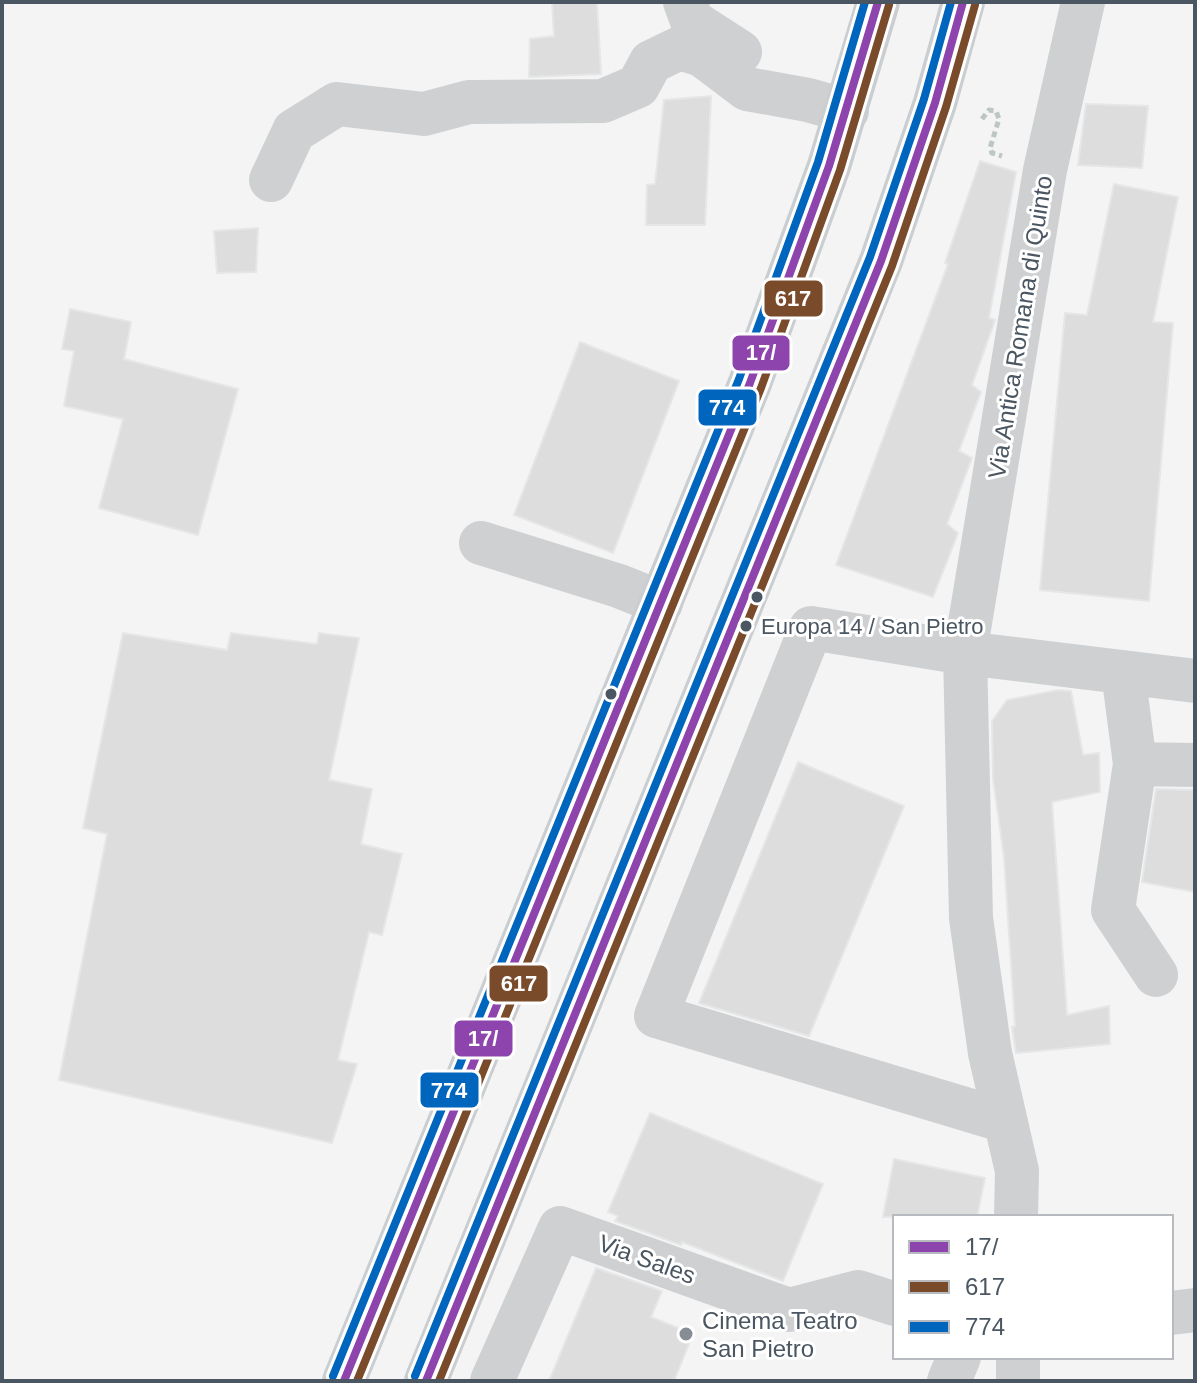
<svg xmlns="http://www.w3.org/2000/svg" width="1197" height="1383" font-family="Arial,sans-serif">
<rect width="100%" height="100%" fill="#f4f4f4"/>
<!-- building -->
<path fill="#ddddde" stroke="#e5e6e7" stroke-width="2" d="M552,2H597L601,74L529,77L530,39L554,36Z
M711,96L705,225H646L647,185L655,184L664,100Z
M1086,104L1148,106L1142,168L1078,165Z
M980,161L1016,172L989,318L995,320L994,323L972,385L981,392L959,451L972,458L947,524L958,533L933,597L836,565L948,264L945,263Z
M1114,184L1178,197L1153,322L1173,323L1149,601L1040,590L1065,313L1087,315Z
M258,228L256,272L217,273L214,231Z
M70,309L131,322L124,359L238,389L198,535L99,508L123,419L64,406L74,351L62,349Z
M580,342L679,381L613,553L514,515Z
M123,633L227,650L231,633L317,644L319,633L359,638L329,780L372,789L361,844L402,854L382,935L369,932L338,1060L357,1064L332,1143L59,1080L107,834L83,828Z
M1058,690L1071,691L1083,755L1099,753L1100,792L1052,802L1067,1015L1109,1006L1110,1044L1016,1053L1012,1027L1015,1026L1004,857L993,779L992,721L1007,700Z
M798,762L904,806L809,1036L699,1003Z
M1156,789L1195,790V892L1142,882Z
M650,1113L823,1184L783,1281L682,1242L681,1245L615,1221L618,1216L608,1212Z
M894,1159L985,1178L977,1217H883Z
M596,1268L662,1291L651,1317L693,1334L674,1381H549Z"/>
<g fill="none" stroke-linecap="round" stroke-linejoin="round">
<!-- path -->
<path stroke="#bcc7c4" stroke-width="5" stroke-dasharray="6 4" stroke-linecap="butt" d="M982,119L989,110L996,111L999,119L990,148L992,153L1002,156"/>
<!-- minor -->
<path stroke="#ced0d2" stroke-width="44" d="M685,2L692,21L740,52
M271,180L294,131L337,104L424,114L469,102L603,101L638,86L651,62L680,48L702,55L747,89L808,100L847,111
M481,543L619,586L661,603
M1123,672L1135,764L1113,910L1156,975
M1135,764L1195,765
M1005,1121L656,1016L811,628L965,653L1195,681
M1016,1217L1017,1171L990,1053L971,918L965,653L1045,170L1083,2
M1171,1313L1195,1310
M1018,1357V1381
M492,1381L560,1228L789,1310L858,1292L895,1304
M949,1381L959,1357"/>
<!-- major -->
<path stroke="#caced1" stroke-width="44" d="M344,1381L750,383L829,166L878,2
M426,1381L881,261L935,103L963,2"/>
<defs>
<path id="bus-1" d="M344,1381L750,383L829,166L878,2
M426,1381L881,261L935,103L963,2"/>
<path id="bus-2" d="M357,1381L761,388L840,170L889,5
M439,1381L892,266L946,107L975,5"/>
<path id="bus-3" d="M333,1376L739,379L818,162L865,2
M415,1376L870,257L924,99L951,2"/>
</defs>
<!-- bus-1 casing -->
<use href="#bus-1" stroke="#fff" stroke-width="14"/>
<!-- bus-2 casing -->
<use href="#bus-2" stroke="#fff" stroke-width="14"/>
<!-- bus-3 casing -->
<use href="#bus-3" stroke="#fff" stroke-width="14"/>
<!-- bus-1 -->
<use href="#bus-1" stroke="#8e44ad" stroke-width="8"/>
<!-- bus-2 -->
<use href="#bus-2" stroke="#7a4b2a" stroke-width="8"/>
<!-- bus-3 -->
<use href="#bus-3" stroke="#0065bd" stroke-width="8"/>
</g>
<!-- markers -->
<g fill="#4a5661" stroke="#fff" stroke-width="3">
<circle cx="757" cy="597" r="7"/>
<circle cx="746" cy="626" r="7"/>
<circle cx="611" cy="694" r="7"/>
</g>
<circle fill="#868d94" stroke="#fff" stroke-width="3" cx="686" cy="1334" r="8"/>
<g text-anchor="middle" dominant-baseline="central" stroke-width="6" stroke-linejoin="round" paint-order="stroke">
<!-- bus labels -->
<g font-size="22" fill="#4a5661" stroke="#fff" text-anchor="start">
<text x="761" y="626">Europa 14 / San Pietro</text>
</g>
<!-- street labels -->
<g font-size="24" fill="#4a5661" stroke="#fff">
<text transform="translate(1020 327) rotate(-81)">Via Antica Romana di Quinto</text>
<text transform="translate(647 1259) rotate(20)">Via Sales</text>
</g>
<!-- poi labels -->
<g font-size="24" fill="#4a5661" stroke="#fff" text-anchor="start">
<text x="702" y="1320">Cinema Teatro<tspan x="702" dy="28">San Pietro</tspan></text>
</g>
</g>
<g stroke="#fff" stroke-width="3">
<rect x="763" y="279" width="61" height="39" rx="8" fill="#7a4b2a"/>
<rect x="731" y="334" width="60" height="38" rx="8" fill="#8e44ad"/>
<rect x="697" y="388" width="61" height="39" rx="8" fill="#0065bd"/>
<rect x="488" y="964" width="61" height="39" rx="8" fill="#7a4b2a"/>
<rect x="453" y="1019" width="61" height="39" rx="8" fill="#8e44ad"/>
<rect x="419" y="1071" width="61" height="38" rx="8" fill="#0065bd"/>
</g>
<g font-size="22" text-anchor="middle" font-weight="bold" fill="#fff">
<text x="793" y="306">617</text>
<text x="761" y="360">17/</text>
<text x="727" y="415">774</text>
<text x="519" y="991">617</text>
<text x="483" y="1046">17/</text>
<text x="449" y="1098">774</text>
</g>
<!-- border -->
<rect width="1197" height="1383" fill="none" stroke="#4a5661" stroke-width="8"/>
<!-- legend -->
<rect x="893" y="1215" width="280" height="144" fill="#ffffff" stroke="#b7bbc0" stroke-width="2"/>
<rect x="909" y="1241" width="40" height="12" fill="#8e44ad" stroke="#b7bbc0" stroke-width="2"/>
<text x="965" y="1255" font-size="24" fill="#4a5661">17/</text>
<rect x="909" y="1281" width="40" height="12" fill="#7a4b2a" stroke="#b7bbc0" stroke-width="2"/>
<text x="965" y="1295" font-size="24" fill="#4a5661">617</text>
<rect x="909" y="1321" width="40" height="12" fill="#0065bd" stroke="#b7bbc0" stroke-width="2"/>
<text x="965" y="1335" font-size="24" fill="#4a5661">774</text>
</svg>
